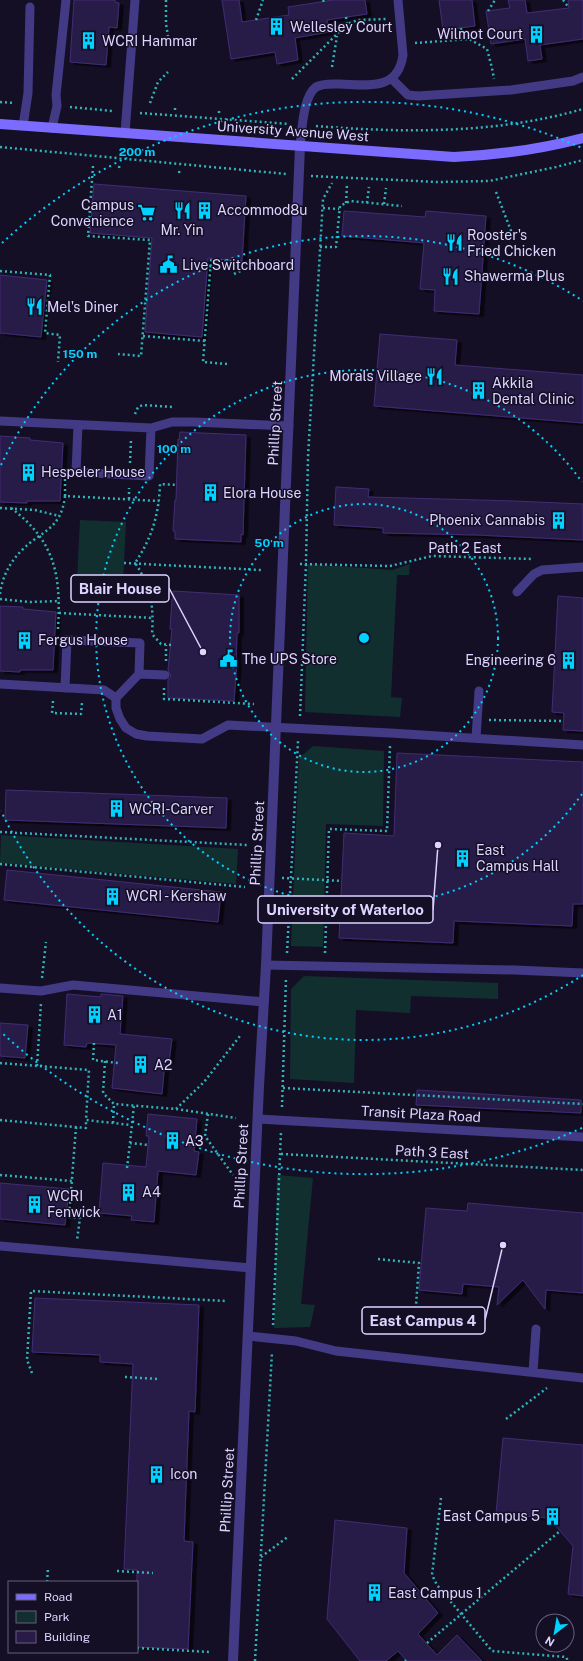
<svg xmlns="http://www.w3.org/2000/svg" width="583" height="1661" font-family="'Public Sans',sans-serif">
<defs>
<filter id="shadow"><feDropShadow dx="4.5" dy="2.5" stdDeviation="0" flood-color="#0009"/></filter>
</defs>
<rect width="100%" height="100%" fill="#150f26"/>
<!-- green -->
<path fill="#122f30" d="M80,520L126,522L122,603L76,601Z
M308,564L392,570L410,564L409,575H397L391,697L402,698L400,717L305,712Z
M313,746L384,751L383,826L326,824L323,947L291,946L299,758Z
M1,835L238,849L236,884L0,863Z
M304,976L498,983V999L411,996L410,1013L356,1010L354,1083L290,1079L291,989Z
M277,1175L313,1178L301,1304L315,1305L310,1327L274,1328Z"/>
<!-- building -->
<path fill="#281b47" stroke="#412d73" filter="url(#shadow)" d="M74,0H115V2L119,3L117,28L109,27L106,65L70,62Z
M222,0H239L242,22L289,15L288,7L333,0H365L367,14L327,20L329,32L295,38L298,60L277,64L275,52L231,59Z
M439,0H472L475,26L443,30Z
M508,0H525L527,13L569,8L568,0H583V39L540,45L542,59L528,61L525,39L491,44L486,11L510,8Z
M94,184L246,196L242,261L208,258L202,337L145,332L152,238L90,233Z
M344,211L425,217L426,211L486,216L479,314L434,311L435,290L420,289L424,243L342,236Z
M0,275L47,280L41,337L0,333Z
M380,334L457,340L455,365L583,375V423L374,406Z
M180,432L246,435L243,535L241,534V542L175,539V531H173L175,500H176L178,439L179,440Z
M0,436L30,438V440L63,443L60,501H27V503L0,502Z
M336,487L369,489L368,497L514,501L583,504V540L476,535L383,533V528L334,525Z
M173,591L239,595V633H237L236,663H237L234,701L168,698V680L171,676L168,670L172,629H170L172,599H173Z
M558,596L583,598V731L563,730L564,713L552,712Z
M0,606L23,607V609L56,612L53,670H20V672L0,671Z
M397,753L583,762V904H573L572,926L454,921L453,943L339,938L344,833L394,836Z
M6,790L227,798L226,828L5,820Z
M7,870L221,892L218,922L4,900Z
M67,994L101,997V994L123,996L120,1034L172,1039L169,1062L165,1061L162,1094L112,1088L116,1045L87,1043L86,1047L64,1045Z
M0,1023L28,1025L25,1058L0,1056Z
M417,1090L581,1100V1113L416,1105Z
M148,1114L197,1119L194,1151L199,1152L196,1175L158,1171L154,1222L131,1220L132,1216L99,1213L103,1163L146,1167L149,1136H146Z
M0,1183L69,1189L65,1225L0,1219Z
M468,1203L583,1213V1293L546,1290L545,1309L523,1280L497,1305L499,1287L463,1284L462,1294L419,1290L426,1208L467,1211Z
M35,1298L199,1305L195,1412L189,1411L184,1541L193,1542L188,1649L137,1647V1570L124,1569L133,1364L100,1362V1355L32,1352Z
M503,1438L583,1445V1596L568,1594L573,1546L549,1518L496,1514Z
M335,1520L407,1528L404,1573L438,1613L418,1634L437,1655L457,1635L482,1661H407L398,1651L386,1661H360L327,1619Z"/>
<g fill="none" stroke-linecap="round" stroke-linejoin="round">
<!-- path -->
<path stroke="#2fb5b8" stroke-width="2.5" stroke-dasharray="2 3" stroke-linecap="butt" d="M166,0V24L168,36
M323,0L324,2
M563,0L569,8
M488,11L495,0
M346,17L347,24
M256,20L263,0
M461,28L462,40
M415,43L469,39L487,49L492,68L494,79
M332,67L337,36
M292,79L347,24L358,20L387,19
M0,102L14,103
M150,103L158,82L168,72
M70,107L113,111
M175,110V106
M140,113L289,124
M219,113V108
M316,126C405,133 496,134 583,109
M0,147L286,174
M93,166L88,236L150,240L141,356L118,354
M119,168L120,163
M179,173L180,168
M311,176L438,182L489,181L556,167L583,160
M496,192L513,236
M346,203L347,185
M367,203L369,187
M384,204L386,188
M323,208L339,209
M320,247H336L340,206L350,201L402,206
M0,271L50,275L45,333L60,335L58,362
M234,274L252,266L253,263
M143,336L205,341
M227,364L203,362L211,260L274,264
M135,414L138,407L143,405L173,407
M130,463L131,440
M65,479V496L159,501
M129,499V488
M0,508L35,510L59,516
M11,508C56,542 61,576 58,629
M124,563L261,570
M300,564L390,566L432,556L533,559
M0,594C2,577 10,562 22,550C42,530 61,530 65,496
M0,599L30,602L60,601
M59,613L153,618
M171,645L161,644L152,634C154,607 151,586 135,563C152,538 159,514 160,484L177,485
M166,661V645
M164,688V699L254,704
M53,701L52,713L81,714L82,703L84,704
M300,716L306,564L308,457L323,199L332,183
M489,720L564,721
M0,832L247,845
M0,864L245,887
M282,878L342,881
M287,953L298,741
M325,953L329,829L387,831L390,746
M42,978L46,942
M94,1043L93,1060L118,1063
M105,1061L103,1093L114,1104L176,1109L236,1118
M0,1063L89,1070L86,1120
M37,1066L41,1003
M283,1088L583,1104
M282,1107L286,978
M176,1109L204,1082L240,1036
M208,1114L205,1136L233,1175
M0,1120L86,1128V1120L131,1125
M113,1123L114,1104
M76,1127L69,1217L80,1218L77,1240
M130,1143L134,1105
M281,1154L583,1170
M127,1168L130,1143L148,1145
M0,1175L72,1181
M378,1259L419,1263L415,1320
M273,1325L281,1132
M32,1373L27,1360L31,1291L226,1301
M125,1377L159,1379
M506,1419L547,1388
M441,1498L432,1575L437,1585L492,1651L566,1657L568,1661
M261,1557L289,1536
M117,1571L153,1573
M47,1582L48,1568
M427,1643L560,1531
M137,1648L210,1652
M255,1661L272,1352
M405,1661L406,1660"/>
<!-- service -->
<path stroke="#433a85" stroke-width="9" d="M392,79L408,95L418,96L511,90L573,81L583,77
M23,126L28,93L30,7
M52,128L57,106L56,95L66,0
M125,133L135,0
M300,146C302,131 303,96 316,87C323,83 333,84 340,84C368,85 398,91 403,55L398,0
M0,421L151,428L172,422H193L289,426
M78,425L76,472L149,476L151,428
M517,592L534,574L542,570L583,567
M139,674L165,675
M0,684L104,690L116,698
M65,688L67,640L140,643L139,674L116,698V708L120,719L126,728L136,734L147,736L202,739L228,725L390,733L583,745
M476,738L479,691
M266,965L515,970L583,973
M0,988L41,991L73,985L264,1002
M258,1119L583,1137
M0,1246L251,1268
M248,1336L296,1341L336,1351L583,1378
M533,1372L536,1329"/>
<!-- tertiary -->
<path stroke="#433a85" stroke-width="10" d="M233,1661L259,1086L266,965L300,146"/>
<!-- secondary -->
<path stroke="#7b6cff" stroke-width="10" d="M0,124L454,157C498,155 541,149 583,138"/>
</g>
<!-- distance rings -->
<g fill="none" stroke="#01d1ff" stroke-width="2" stroke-dasharray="2 4">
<circle cx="364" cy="638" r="134"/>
<path d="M582 794A268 268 0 1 1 582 482"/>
<path d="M583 975A402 402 0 0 1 1 811M1 465A402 402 0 0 1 583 301"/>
<path d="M582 1128A536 536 0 0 1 2 1033M2 243A536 536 0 0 1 582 148"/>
</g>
<!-- icons -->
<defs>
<symbol id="building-bare" viewBox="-9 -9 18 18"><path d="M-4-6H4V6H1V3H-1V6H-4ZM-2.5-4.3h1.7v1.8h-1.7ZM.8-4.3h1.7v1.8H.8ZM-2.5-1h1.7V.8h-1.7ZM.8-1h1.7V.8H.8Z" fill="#01d1ff" stroke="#150f26" stroke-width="2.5" paint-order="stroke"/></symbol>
<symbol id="restaurant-bare" viewBox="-9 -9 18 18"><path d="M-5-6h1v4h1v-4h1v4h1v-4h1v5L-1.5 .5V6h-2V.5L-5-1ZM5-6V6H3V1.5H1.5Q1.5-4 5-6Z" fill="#01d1ff" stroke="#150f26" stroke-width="2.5" paint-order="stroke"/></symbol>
<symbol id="supermarket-bare" viewBox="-9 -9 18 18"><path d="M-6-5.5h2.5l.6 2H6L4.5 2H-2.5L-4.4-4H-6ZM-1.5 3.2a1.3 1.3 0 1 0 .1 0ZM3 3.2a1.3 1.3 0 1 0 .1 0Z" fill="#01d1ff" stroke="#150f26" stroke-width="2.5" paint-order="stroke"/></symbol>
<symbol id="civic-bare" viewBox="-9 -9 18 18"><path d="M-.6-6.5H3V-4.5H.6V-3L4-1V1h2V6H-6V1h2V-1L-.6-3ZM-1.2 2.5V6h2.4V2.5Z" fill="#01d1ff" stroke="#150f26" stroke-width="2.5" paint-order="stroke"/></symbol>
</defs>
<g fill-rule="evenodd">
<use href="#building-bare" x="264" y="14" width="25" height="25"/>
<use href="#building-bare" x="524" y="22" width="25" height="25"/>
<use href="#building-bare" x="76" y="28" width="25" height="25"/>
<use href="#restaurant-bare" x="170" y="198" width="25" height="25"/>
<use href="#building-bare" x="192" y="198" width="25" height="25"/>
<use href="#supermarket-bare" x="134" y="200" width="25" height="25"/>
<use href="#restaurant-bare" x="442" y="230" width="25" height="25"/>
<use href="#civic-bare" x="156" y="252" width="25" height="25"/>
<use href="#restaurant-bare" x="438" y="264" width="25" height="25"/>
<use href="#restaurant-bare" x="22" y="294" width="25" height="25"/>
<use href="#restaurant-bare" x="422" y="364" width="25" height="25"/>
<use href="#building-bare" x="466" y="378" width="25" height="25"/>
<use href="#building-bare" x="16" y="460" width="25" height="25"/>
<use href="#building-bare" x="198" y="480" width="25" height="25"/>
<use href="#building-bare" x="546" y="508" width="25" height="25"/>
<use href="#building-bare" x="12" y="628" width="25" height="25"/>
<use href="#civic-bare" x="216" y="646" width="25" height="25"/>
<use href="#building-bare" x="556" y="648" width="25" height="25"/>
<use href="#building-bare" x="104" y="796" width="25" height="25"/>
<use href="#building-bare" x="450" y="846" width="25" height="25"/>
<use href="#building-bare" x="100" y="884" width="25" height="25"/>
<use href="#building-bare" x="82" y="1002" width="25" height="25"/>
<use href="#building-bare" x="128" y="1052" width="25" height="25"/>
<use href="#building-bare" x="160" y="1128" width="25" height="25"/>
<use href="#building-bare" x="116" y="1180" width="25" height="25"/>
<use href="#building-bare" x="22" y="1192" width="25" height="25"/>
<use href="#building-bare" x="144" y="1462" width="25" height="25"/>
<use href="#building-bare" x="540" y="1504" width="25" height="25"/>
<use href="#building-bare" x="362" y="1580" width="25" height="25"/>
</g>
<g text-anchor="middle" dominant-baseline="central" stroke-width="3" stroke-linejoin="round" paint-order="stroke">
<!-- poi labels -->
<g font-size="14" fill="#ddd5ff" stroke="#150f26" text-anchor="start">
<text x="290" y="27">Wellesley Court</text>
<text x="523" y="34" text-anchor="end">Wilmot Court</text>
<text x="102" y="41">WCRI Hammar</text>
<text x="134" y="205" text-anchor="end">Campus<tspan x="134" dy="16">Convenience</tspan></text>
<text x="217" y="210">Accommod8u</text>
<text x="182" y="230" text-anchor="middle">Mr. Yin</text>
<text x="467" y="235">Rooster's<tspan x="467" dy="16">Fried Chicken</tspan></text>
<text x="182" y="265">Live Switchboard</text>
<text x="464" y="276">Shawerma Plus</text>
<text x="47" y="307">Mel's Diner</text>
<text x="422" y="376" text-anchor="end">Morals Village</text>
<text x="492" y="383">Akkila<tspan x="492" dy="16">Dental Clinic</tspan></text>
<text x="41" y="472">Hespeler House</text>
<text x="223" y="493">Elora House</text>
<text x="545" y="520" text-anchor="end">Phoenix Cannabis</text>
<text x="38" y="640">Fergus House</text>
<text x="242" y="659">The UPS Store</text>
<text x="556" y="660" text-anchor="end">Engineering 6</text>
<text x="129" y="809">WCRI-Carver</text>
<text x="476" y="850">East<tspan x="476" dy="16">Campus Hall</tspan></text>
<text x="126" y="896">WCRI - Kershaw</text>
<text x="107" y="1015">A1</text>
<text x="154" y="1065">A2</text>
<text x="185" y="1141">A3</text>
<text x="142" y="1192">A4</text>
<text x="47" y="1196">WCRI<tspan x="47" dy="16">Fenwick</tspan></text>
<text x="170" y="1474">Icon</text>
<text x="540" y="1516" text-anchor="end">East Campus 5</text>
<text x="388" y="1593">East Campus 1</text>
</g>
<!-- street labels -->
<g font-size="14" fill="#ddd5ff" stroke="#150f26">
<text transform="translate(293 131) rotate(4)">University Avenue West</text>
<text transform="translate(275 423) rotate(-87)">Phillip Street</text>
<text x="465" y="548">Path 2 East</text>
<text transform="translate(257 843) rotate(-87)">Phillip Street</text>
<text transform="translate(421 1114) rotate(3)">Transit Plaza Road</text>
<text transform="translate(432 1152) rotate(3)">Path 3 East</text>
<text transform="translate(241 1166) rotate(-87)">Phillip Street</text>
<text transform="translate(227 1490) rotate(-87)">Phillip Street</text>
</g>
</g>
<circle cx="364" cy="638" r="6" fill="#01d1ff" stroke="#150f26" stroke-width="2"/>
<g font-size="12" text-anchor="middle" font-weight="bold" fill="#01d1ff" stroke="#150f26" stroke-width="3" stroke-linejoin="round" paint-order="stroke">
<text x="137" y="156">200 m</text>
<text x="80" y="358">150 m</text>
<text x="174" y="453">100 m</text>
<text x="269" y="547">50 m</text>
</g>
<!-- callouts -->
<path fill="none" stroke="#ddd5ff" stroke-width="1.5" d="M203 652L169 588M438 845L433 910M503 1245L485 1320"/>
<g fill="#ddd5ff" stroke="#150f26" stroke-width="1.5">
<circle cx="203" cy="652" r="4"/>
<circle cx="438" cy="845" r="4"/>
<circle cx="503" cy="1245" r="4"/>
</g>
<g fill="#150f26" stroke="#ddd5ff" stroke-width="1.5">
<rect x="71" y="575" width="98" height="27" rx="4"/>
<rect x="258" y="896" width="175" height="27" rx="4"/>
<rect x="362" y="1307" width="123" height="27" rx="4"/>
</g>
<g font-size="15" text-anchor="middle" font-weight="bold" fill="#ddd5ff">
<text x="120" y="594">Blair House</text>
<text x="345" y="915">University of Waterloo</text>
<text x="423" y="1326">East Campus 4</text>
</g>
<!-- legend -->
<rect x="8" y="1581" width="130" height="72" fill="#150f26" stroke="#655e7d"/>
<rect x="16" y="1594" width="20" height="6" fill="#7b6cff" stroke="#655e7d"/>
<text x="44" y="1601" font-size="12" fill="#ddd5ff">Road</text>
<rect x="16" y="1611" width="20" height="12" fill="#122f30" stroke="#655e7d"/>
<text x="44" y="1621" font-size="12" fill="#ddd5ff">Park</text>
<rect x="16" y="1631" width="20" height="12" fill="#281b47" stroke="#655e7d"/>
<text x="44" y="1641" font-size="12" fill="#ddd5ff">Building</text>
<!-- north arrow -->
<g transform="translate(555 1633) rotate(211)"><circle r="19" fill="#150f26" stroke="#655e7d"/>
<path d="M0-3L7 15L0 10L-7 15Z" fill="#01d1ff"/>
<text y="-6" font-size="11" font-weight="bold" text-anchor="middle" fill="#ddd5ff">N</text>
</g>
</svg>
